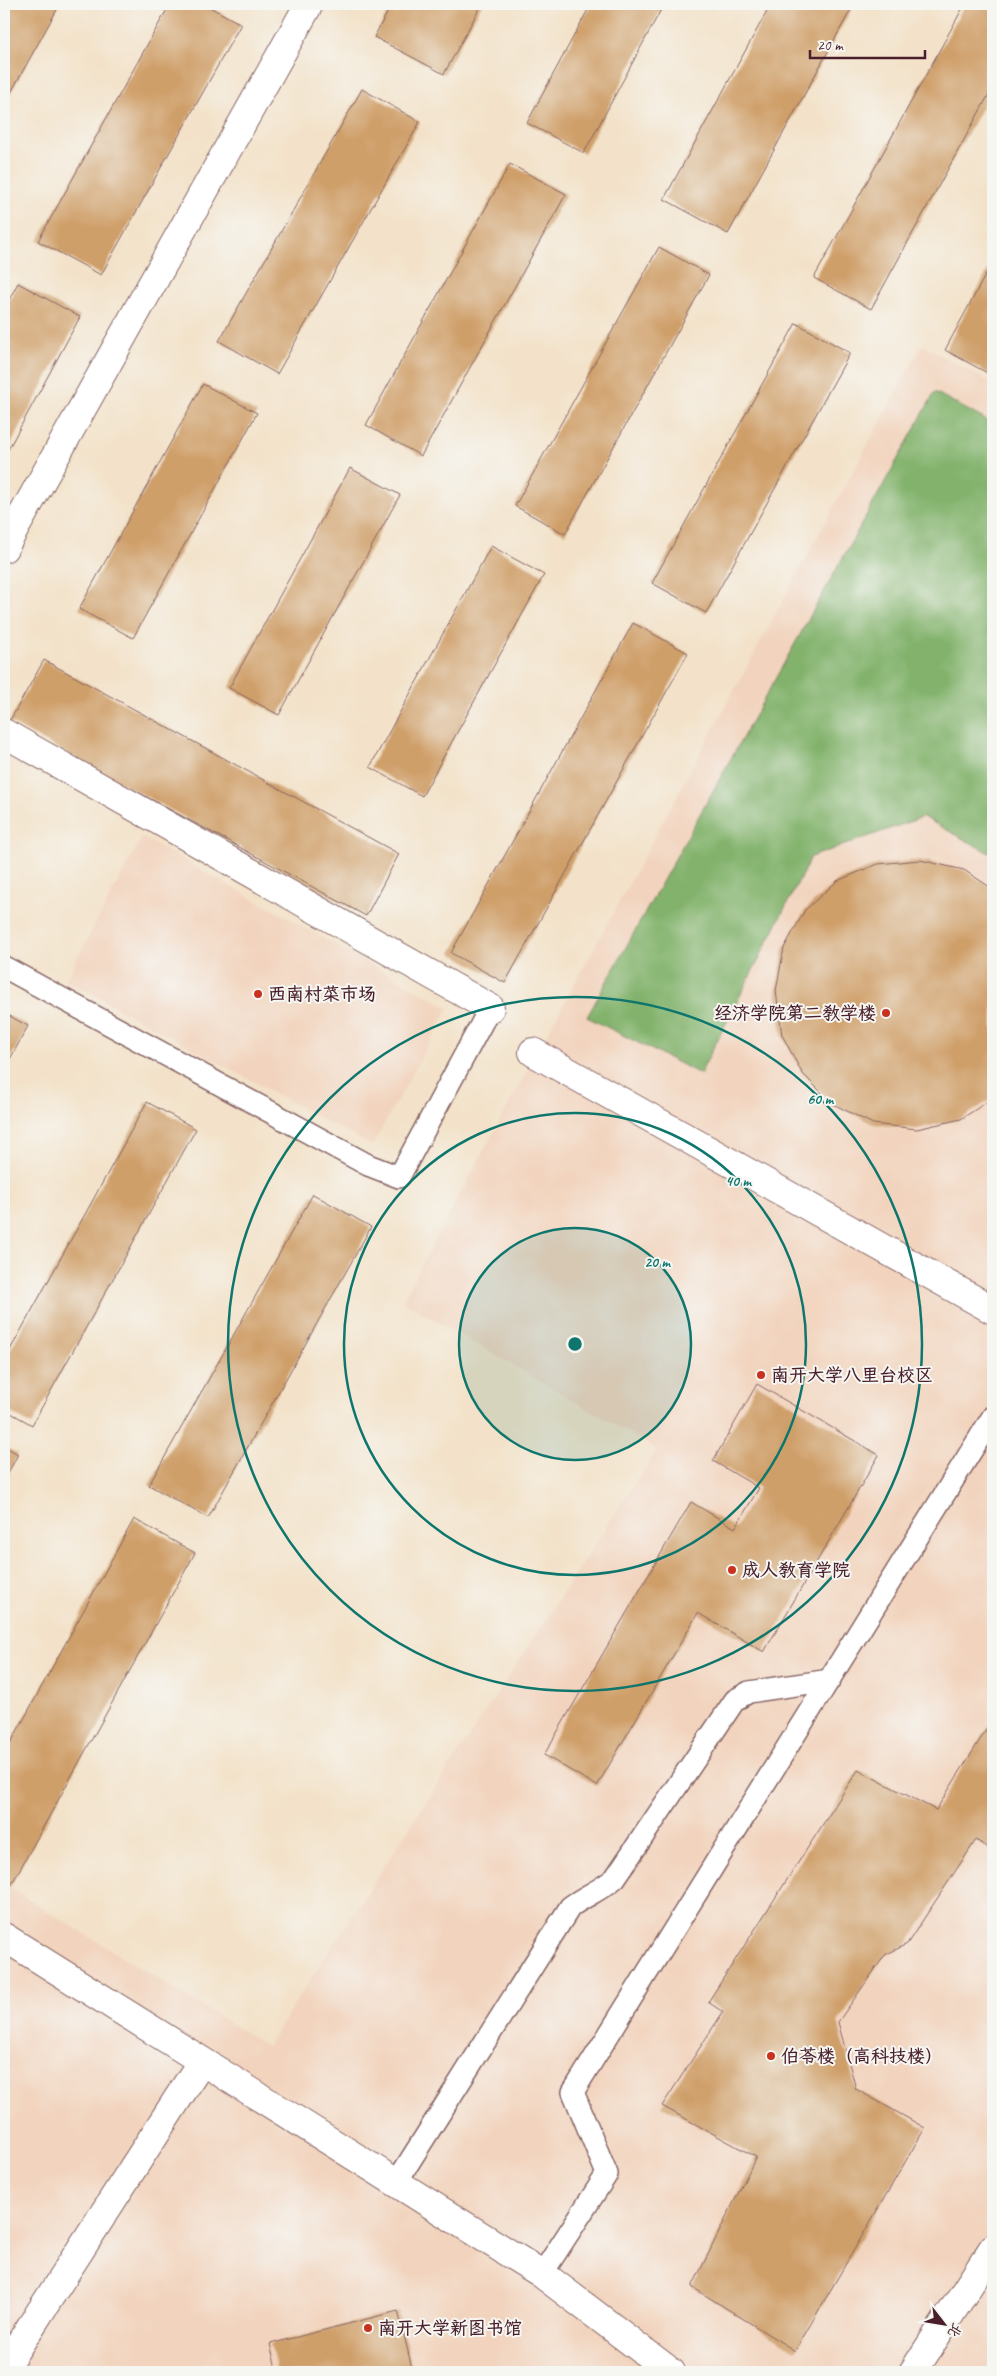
<svg xmlns="http://www.w3.org/2000/svg" width="997" height="2376" font-family="Caveat,'LXGW WenKai TC',sans-serif">
<rect width="100%" height="100%" fill="#f6f6f2"/>
<filter id="ink" filterUnits="userSpaceOnUse"><feTurbulence type="fractalNoise" baseFrequency=".02" numOctaves="2"/><feDisplacementMap in="SourceGraphic" scale="10" xChannelSelector="R" yChannelSelector="G"/><feConvolveMatrix kernelMatrix="1 2 1 2 8 2 1 2 1" color-interpolation-filters="sRGB"/></filter>
<filter id="wash" filterUnits="userSpaceOnUse"><feTurbulence type="fractalNoise" baseFrequency=".0096" numOctaves="4" result="noise"/><feDisplacementMap in="SourceGraphic" scale="20" xChannelSelector="R" yChannelSelector="G"/><feGaussianBlur stdDeviation="1.12" result="paint"/><feColorMatrix in="noise" values="0 0 0 0 0 0 0 0 0 0 0 0 0 0 0 0 0 1.4 0 .05"/><feComposite in="paint" operator="in"/></filter>
<g filter="url(#wash)">
<rect width="100%" height="100%" fill="#f3e2c9"/>
<!-- built -->
<path fill="#f2d4be" d="M922,345L993,384V2372H4V1884L267,2046L657,1449L402,1301Z
M142,837L449,1008L372,1146L66,980Z"/>
<!-- forest -->
<path fill="#82b26c" stroke="#66684c" d="M935,392L993,424V855L923,817L811,857L700,1074L587,1017Z"/>
<g id="blocks">
<!-- building -->
<path fill="#cf9f69" d="M4,4H60L4,105Z
M170,4H204L241,24L101,275L38,241Z
M392,4H482L444,74L374,37Z
M591,4H664L584,153L527,123Z
M771,4H854L728,234L664,199Z
M965,4H993V87L871,309L814,278Z
M362,89L420,122L277,374L219,341Z
M510,164L566,194L421,456L366,425Z
M659,247L709,275L565,534L515,506Z
M993,261V376L945,350Z
M18,283L80,317L4,457V309Z
M796,323L850,353L706,613L652,583Z
M203,384L257,413L133,638L79,609Z
M350,468L400,495L279,715L229,688Z
M491,546L544,575L422,796L370,767Z
M633,623L688,653L505,983L451,953Z
M44,660L399,854L366,916L9,722Z
M920,860L964,870L993,889V1098L961,1119L917,1129L873,1124L833,1104L802,1073L782,1035L776,991L784,948L805,910L837,881L878,864Z
M4,1013L28,1026L4,1070Z
M147,1102L196,1129L32,1425L4,1409V1361Z
M313,1194L371,1227L208,1518L149,1485Z
M757,1384L879,1455L764,1652L698,1613L597,1786L544,1755L691,1502L735,1528L759,1488L713,1461Z
M4,1446L18,1454L4,1481Z
M134,1519L195,1553L10,1887L4,1884V1755Z
M993,1719V1851L976,1840L907,1944L885,1955L838,2022L856,2089L925,2128L795,2351L692,2287L756,2157L662,2106L723,2012L708,2002L858,1770L936,1810Z
M398,2311L413,2372H277L270,2344Z"/>
</g>
</g>
<g filter="url(#ink)">
<use href="#blocks" fill-opacity="0" stroke="#856362" stroke-width="1"/>
<g fill="none" stroke-linecap="round" stroke-linejoin="round">
<defs>
<path id="service" d="M4,967L368,1165L399,1177L490,1008
M396,2183L570,1907C585,1896 601,1890 615,1878L735,1700L749,1692L830,1680
M542,2274L607,2174L573,2092L993,1416"/>
<path id="minor" d="M4,733L490,1008
M533,1052L993,1310
M4,1937L542,2274L671,2372
M4,2368L202,2061
M913,2372L993,2248"/>
<path id="tertiary" d="M4,548L309,4"/>
</defs>
<!-- service casing -->
<use href="#service" stroke="#856362" stroke-width="24"/>
<!-- minor casing -->
<use href="#minor" stroke="#856362" stroke-width="30"/>
<!-- tertiary casing -->
<use href="#tertiary" stroke="#856362" stroke-width="30"/>
<!-- service -->
<use href="#service" stroke="#fff" stroke-width="21"/>
<!-- minor -->
<use href="#minor" stroke="#fff" stroke-width="28"/>
<!-- tertiary -->
<use href="#tertiary" stroke="#fff" stroke-width="28"/>
</g>
</g>
<!-- distance rings -->
<circle cx="575" cy="1344" r="116" fill="#0f766e" fill-opacity=".12"/>
<g fill="none" stroke="#0f766e" stroke-width="2.5">
<circle cx="575" cy="1344" r="116"/>
<circle cx="575" cy="1344" r="231"/>
<circle cx="575" cy="1344" r="347"/>
</g>
<!-- markers -->
<g fill="#c8321e" stroke="#f6f6f2" stroke-width="2">
<circle cx="258" cy="994" r="5"/>
<circle cx="886" cy="1013" r="5"/>
<circle cx="761" cy="1375" r="5"/>
<circle cx="732" cy="1570" r="5"/>
<circle cx="771" cy="2056" r="5"/>
<circle cx="368" cy="2328" r="5"/>
</g>
<g text-anchor="middle" dominant-baseline="central" stroke-width="4" stroke-linejoin="round" paint-order="stroke">
<!-- poi labels -->
<g font-size="18" font-weight="bold" fill="#4a1f2b" stroke="#f6f6f2" text-anchor="start">
<text x="268" y="994">西南村菜市场</text>
<text x="876" y="1013" text-anchor="end">经济学院第二教学楼</text>
<text x="771" y="1375">南开大学八里台校区</text>
<text x="742" y="1570">成人教育学院</text>
<text x="781" y="2056">伯苓楼（高科技楼）</text>
<text x="378" y="2328">南开大学新图书馆</text>
</g>
</g>
<circle cx="575" cy="1344" r="8" fill="#0f766e" stroke="#f6f6f2" stroke-width="2.5"/>
<g font-size="15" text-anchor="middle" font-weight="bold" fill="#0f766e" stroke="#f6f6f2" stroke-width="4" stroke-linejoin="round" paint-order="stroke">
<text x="820" y="1104">60 m</text>
<text x="738" y="1186">40 m</text>
<text x="657" y="1267">20 m</text>
</g>
<!-- margin -->
<rect width="997" height="2376" fill="none" stroke="#f6f6f2" stroke-width="20"/>
<!-- north arrow -->
<g transform="translate(944 2324) rotate(121)" stroke="#f6f6f2" stroke-width="4" paint-order="stroke">
<path d="M0-4L9 19L0 12L-9 19Z" fill="#4a1f2b"/>
<text y="-8" font-size="14" font-weight="bold" text-anchor="middle" fill="#4a1f2b">北</text>
</g>
<!-- scale -->
<path d="M810 50v8h115v-8" fill="none" stroke="#4a1f2b" stroke-width="2.5"/>
<text x="817" y="50" font-size="15" fill="#4a1f2b" stroke="#f6f6f2" stroke-width="4" paint-order="stroke">20 m</text>
</svg>
